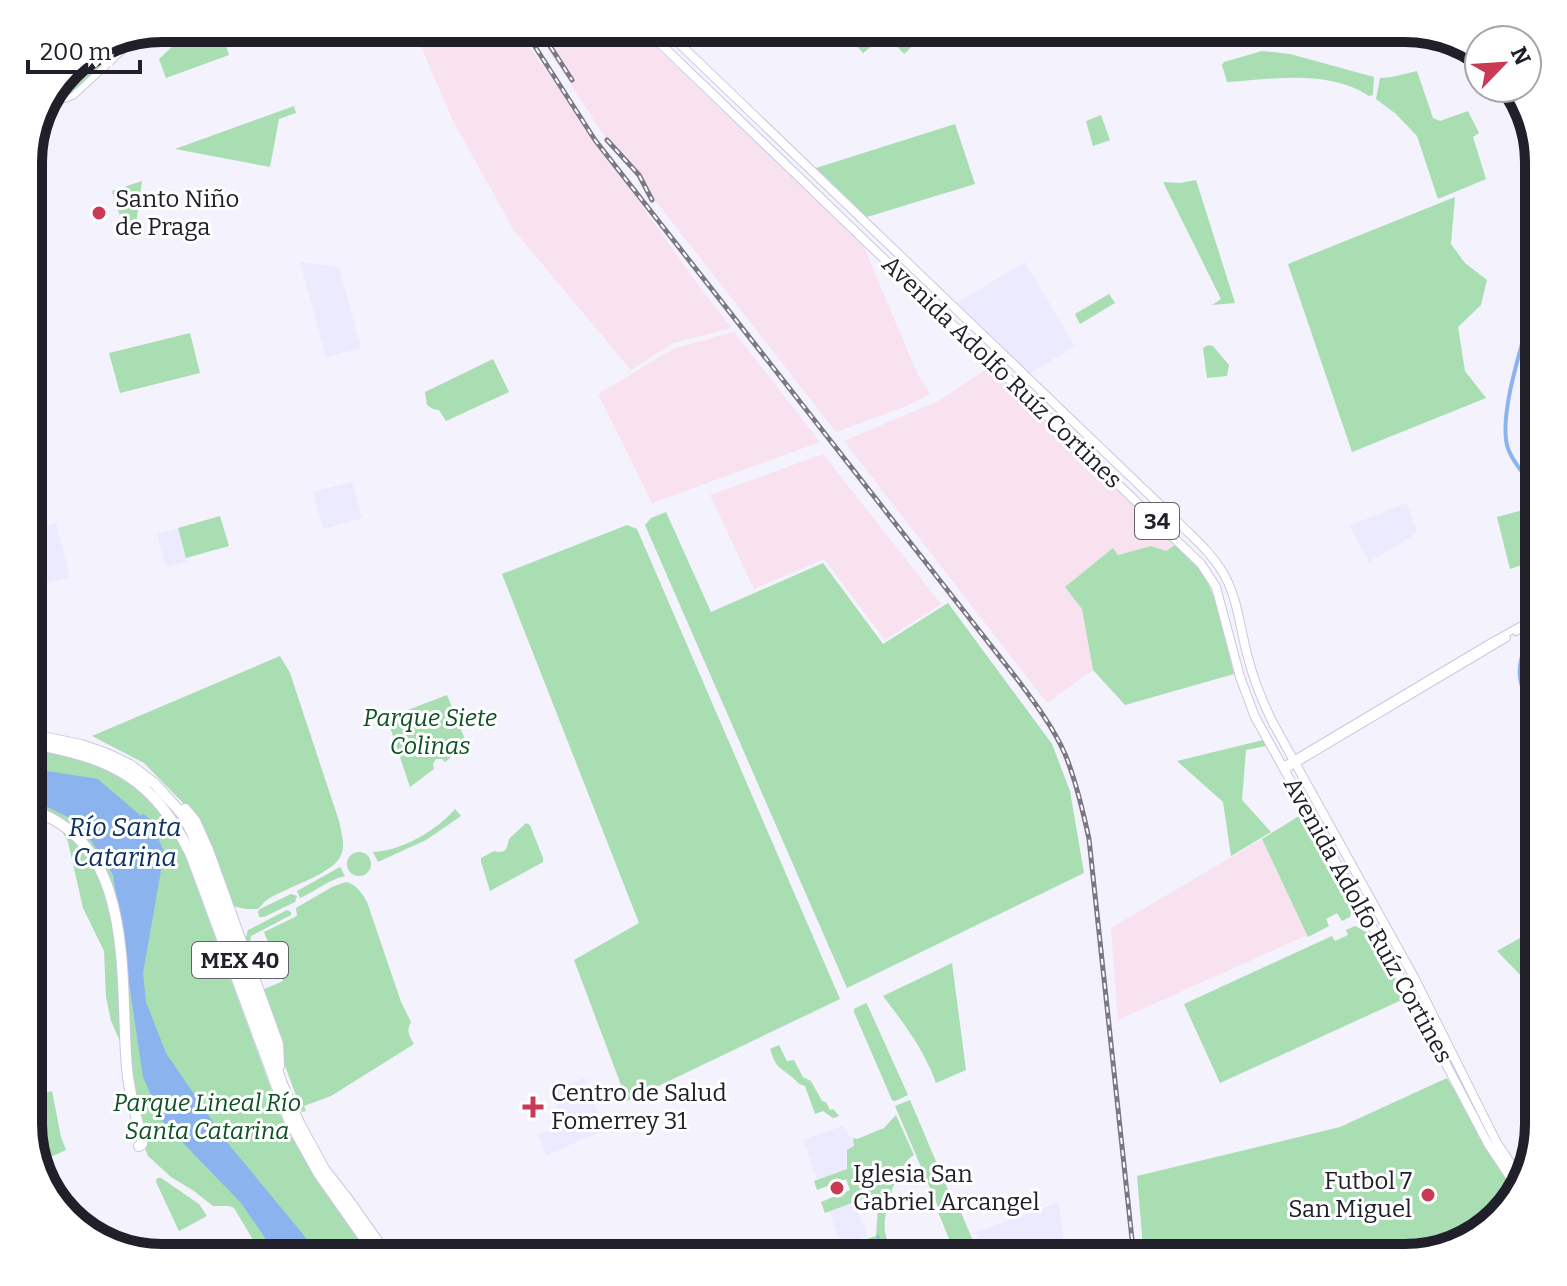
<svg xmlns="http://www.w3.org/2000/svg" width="1567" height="1286" font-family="Bitter,serif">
<rect width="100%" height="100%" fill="#f3f2fd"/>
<!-- built -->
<path fill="#eceaff" d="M313,28H342L345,37L322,45Z
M1158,28H1199L1200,35L1181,40L1177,38L1163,44Z
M300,262L339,267L361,348L326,357Z
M1025,262L1075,346L1029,374L955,304Z
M352,482L362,518L323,529L313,492Z
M1407,503L1417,533L1369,562L1350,527L1351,525Z
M56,523L70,577L28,588V530Z
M178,528L187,561L166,567L157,534Z
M584,1078L605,1130L546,1155L538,1135L564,1124L551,1092Z
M843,1126L853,1141L854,1146L847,1150V1169L817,1180L803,1140Z
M855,1202L867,1236L841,1245L829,1211Z
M1057,1203L1059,1204L1065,1258H987L976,1232Z"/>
<!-- industrial -->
<path fill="#f9e2ef" d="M413,28H516L701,289L732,328L673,343L631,370L513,229L452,119Z
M534,28H636L864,247L917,373L930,394L909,405L836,432L601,131Z
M734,332L820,442L652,503L598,394L673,349Z
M991,366L1175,545L1166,551L1151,546L1118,555L1113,549L1066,588L1082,609L1093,670L1047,703L844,441L938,401Z
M823,454L941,604L885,640L824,559L754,589L710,495Z
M1262,839L1307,935L1118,1020L1111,928Z"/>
<!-- green -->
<path fill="#a8deb1" d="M192,28H220L229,55L166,78L159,59Z
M840,28H931L904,54L886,35L863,53Z
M117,45L116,51L71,93L42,103L59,80L85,57Z
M1262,51L1290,54L1374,77L1373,95L1369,96C1328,69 1274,79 1227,82L1222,65L1224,62Z
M1417,71L1433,118L1440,121L1468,111L1479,133L1473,137L1486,179L1438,199L1417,136L1396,114L1376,99L1380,78L1392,77Z
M294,106L296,113L279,119L270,167L175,149Z
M1101,115L1110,140L1093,146L1086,121Z
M955,124L975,184L867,217L816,168Z
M1196,180L1235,303L1212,305L1221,299L1163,182L1180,183Z
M142,181L136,224L127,238L112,191Z
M1455,197L1451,244L1465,263L1487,280L1481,305L1458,327L1465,371L1486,398L1352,452L1288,264Z
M1109,294L1115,303L1080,324L1075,314Z
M190,333L200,373L120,393L109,353Z
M1208,345L1213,346L1229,365L1227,376L1207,378L1203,348Z
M493,359L509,392L446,421L439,410L433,409L427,405L425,392Z
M1527,509L1539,559L1510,569L1497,517Z
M666,512L711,612L823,563L883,644L948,603L1052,744L1070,791L1084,873L847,988L645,525L651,518Z
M220,516L229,546L186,558L178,528Z
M627,525L637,529L840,999L627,1101L574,960L639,923L502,574Z
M1175,545C1184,553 1194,561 1201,572C1220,599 1226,643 1234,674L1125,705L1093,670L1082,609L1065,587L1113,548L1118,555L1151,546L1166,551Z
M280,656L290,673L339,821C341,831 345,843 342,853C336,874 285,887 267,900C264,902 261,906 258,909H246L228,905L191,817L183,803L144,763L92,736Z
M447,695L466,742L465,746L445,762L442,759H436L433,764L434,769L410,787L387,718Z
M1263,740L1266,746L1246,750L1242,800L1271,832L1231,856L1223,802L1177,761Z
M28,747C46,751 66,753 84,759C136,778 162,806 185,855L284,1124L317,1179L372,1258H264L234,1208L229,1206H213L194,1191L171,1177L148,1156L142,1141L123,1048L111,1021L106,997L104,951L83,908L68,842L58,823L28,812Z
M455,809L461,816L426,840L378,862L373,852C402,851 437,830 455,809Z
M1302,814L1353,902L1350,917L1342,921L1337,913L1326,919L1329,926L1308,937L1262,839Z
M526,823L530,825L543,858V862L490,891L481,862V858L494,851C506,854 507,849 509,839Z
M347 864a12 12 0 1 1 24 0a12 12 0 1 1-24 0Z
M340,867L345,876C328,880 316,891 300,898L297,891Z
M346,882C356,884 362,893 367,902L401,1002L411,1022C406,1031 409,1036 414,1044L331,1096L304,1106L306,1111L302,1112L267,1017L262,990L283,981L264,932L297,916L296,908L332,887Z
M291,894L297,896L295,902L264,917H259L258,912L260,909Z
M287,910L291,912V915L251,936L250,944L258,966L256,968L245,941L248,930Z
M1355,926L1370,934L1406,998L1220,1083L1184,1004L1332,936L1335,941L1348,935L1346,930Z
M1539,927V986L1527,982L1497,951Z
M952,963L966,1070L936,1083C923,1048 905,1025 883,996Z
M866,1003L867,1004L908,1095L895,1101L892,1100L854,1012V1009Z
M779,1045L787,1061L794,1060L803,1077L811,1081L822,1101L826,1102L830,1110L833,1109L839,1116L833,1118L823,1111L815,1114L805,1086C791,1080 804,1087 793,1078C777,1064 778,1071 770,1049Z
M1447,1078L1492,1154L1515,1187L1505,1213L1457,1248L1405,1258H1144L1137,1176L1340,1127Z
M52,1091L61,1137L66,1150L38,1163C26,1144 28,1120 28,1098Z
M910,1100L954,1204L939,1209L895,1106Z
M896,1115L914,1155C897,1164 882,1214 885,1232C887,1241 890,1249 891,1258H873L867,1239L876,1236L878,1206L865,1198L825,1213L821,1202L850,1190L846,1179L817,1190L814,1181L847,1169V1150L854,1146L853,1138L857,1139L884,1128Z
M157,1178H161L199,1204L207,1216L179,1231L156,1182Z
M958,1205L980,1258H957L938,1212Z"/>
<!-- water -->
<path fill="#8bb4ee" d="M28,768L98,779L148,822L163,859L143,973L146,1002L166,1053L226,1141L302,1233L320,1258H279L241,1203L163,1122L143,1077L113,875L80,823L35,801L28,799Z"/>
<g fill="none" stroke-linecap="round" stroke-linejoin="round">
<!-- stream -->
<path stroke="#8bb4ee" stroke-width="2" d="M878,1236L882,1258"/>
<!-- canal -->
<path stroke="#8bb4ee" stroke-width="4" d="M1539,498C1532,481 1516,468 1509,451C1495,420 1526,333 1535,299L1539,293
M1539,718C1523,694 1512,675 1526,646C1530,638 1537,633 1539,624"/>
<!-- river -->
<path stroke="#8bb4ee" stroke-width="7" d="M143,818L148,822L163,859L161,864"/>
<defs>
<path id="secondary" d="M63,75L80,59
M41,107L73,96L136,38
M1516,632L1539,623
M1283,766L1491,642L1527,622L1539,618
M1285,770L1507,638"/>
<path id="primary" d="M644,28L1201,564L1216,587L1240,677L1255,717L1404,984L1488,1144L1516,1186
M663,28L1181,525C1196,540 1211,553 1222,571C1237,595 1240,627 1247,654C1253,678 1262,701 1273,723L1415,979L1497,1143L1519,1176"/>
<path id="highway" d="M28,287L32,252L28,224
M28,321C41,275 46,238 28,193
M28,734L81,745L107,754L130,765L155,784L183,815L192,833L211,881L282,1084L299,1123L324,1169L349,1201L389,1258
M28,743C111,758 153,776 191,855L290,1122L319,1174L378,1258
M28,809C138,841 119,979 127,1068C129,1092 136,1116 142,1140V1144L139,1146
M185,809L195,821L208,850L278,1044L279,1066"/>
</defs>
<!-- secondary casing -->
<use href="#secondary" stroke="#cbc7e2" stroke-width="8"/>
<!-- primary casing -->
<use href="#primary" stroke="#cbc7e2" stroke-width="10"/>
<!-- highway casing -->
<use href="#highway" stroke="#cbc7e2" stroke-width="12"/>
<!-- secondary -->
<use href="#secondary" stroke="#fff" stroke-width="6"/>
<!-- primary -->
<use href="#primary" stroke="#fff" stroke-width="8"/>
<!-- highway -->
<use href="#highway" stroke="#fff" stroke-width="10"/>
<defs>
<path id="rail" d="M523,28L595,140L1017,679C1035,703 1053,727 1065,754C1076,781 1083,811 1089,839L1134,1258
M536,28L550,46L572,80
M607,140L639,175L652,200"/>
</defs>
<!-- rail casing -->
<use href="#rail" stroke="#797883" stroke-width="5"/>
<!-- rail -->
<use href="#rail" stroke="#fff" stroke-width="2" stroke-dasharray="6" stroke-linecap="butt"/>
</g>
<!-- markers -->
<g fill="#ca3a54" stroke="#fff" stroke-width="3">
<circle cx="99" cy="213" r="8"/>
<path d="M529 1095h8v8h8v8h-8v8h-8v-8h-8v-8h8z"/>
<circle cx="837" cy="1188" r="8"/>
<circle cx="1428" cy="1195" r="8"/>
</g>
<g text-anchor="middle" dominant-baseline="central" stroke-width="6" stroke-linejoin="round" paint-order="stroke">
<!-- shield labels -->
<g fill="#fff" stroke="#64636a" stroke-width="2">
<rect x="1135" y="503" width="44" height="36" rx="6"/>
<rect x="192" y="942" width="96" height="36" rx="6"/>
</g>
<g font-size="22" font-weight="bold" fill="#21202a">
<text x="1157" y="521">34</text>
<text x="240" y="960">MEX 40</text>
</g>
<!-- poi labels -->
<g font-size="24" fill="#21202a" stroke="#fff" text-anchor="start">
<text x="115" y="199">Santo Niño<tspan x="115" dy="28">de Praga</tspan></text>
<text x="551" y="1093">Centro de Salud<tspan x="551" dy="28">Fomerrey 31</tspan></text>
<text x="853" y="1174">Iglesia San<tspan x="853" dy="28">Gabriel Arcangel</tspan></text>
<text x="1412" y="1181" text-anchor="end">Futbol 7<tspan x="1412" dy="28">San Miguel</tspan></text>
</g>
<!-- street labels -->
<g font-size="24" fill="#21202a" stroke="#fff">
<text transform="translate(1002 372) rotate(44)">Avenida Adolfo Ruíz Cortines</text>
<text transform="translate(1368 920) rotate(61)">Avenida Adolfo Ruíz Cortines</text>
</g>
<!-- park labels -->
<g font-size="24" font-style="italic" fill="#0c5123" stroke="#fff">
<text x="430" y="718">Parque Siete<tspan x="430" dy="28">Colinas</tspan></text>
<text x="207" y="1103">Parque Lineal Río<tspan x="207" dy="28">Santa Catarina</tspan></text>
</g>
<!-- water labels -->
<g font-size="26" font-style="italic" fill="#0a3064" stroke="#fff">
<text x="125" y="827">Río Santa<tspan x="125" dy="30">Catarina</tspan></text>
</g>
</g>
<!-- crop -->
<path d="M0 0H1567V1286H0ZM162 42H1405A120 120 0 0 1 1525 162V1124A120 120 0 0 1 1405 1244H162A120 120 0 0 1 42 1124V162A120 120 0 0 1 162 42Z" fill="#fff" fill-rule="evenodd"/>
<path fill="none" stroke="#21202a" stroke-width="10" d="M162 42H1405A120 120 0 0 1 1525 162V1124A120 120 0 0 1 1405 1244H162A120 120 0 0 1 42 1124V162A120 120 0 0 1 162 42Z"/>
<!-- north arrow -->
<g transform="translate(1503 64) rotate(65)"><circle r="38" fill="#ffffff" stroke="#a6a6aa" stroke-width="2"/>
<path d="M0-6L14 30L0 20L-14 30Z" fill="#ca3a54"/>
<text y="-12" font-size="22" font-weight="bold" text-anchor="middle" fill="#21202a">N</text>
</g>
<!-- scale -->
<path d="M28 60v12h112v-12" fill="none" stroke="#21202a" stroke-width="4"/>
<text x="40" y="60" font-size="24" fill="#21202a" stroke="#ffffff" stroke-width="6" paint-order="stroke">200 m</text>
</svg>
